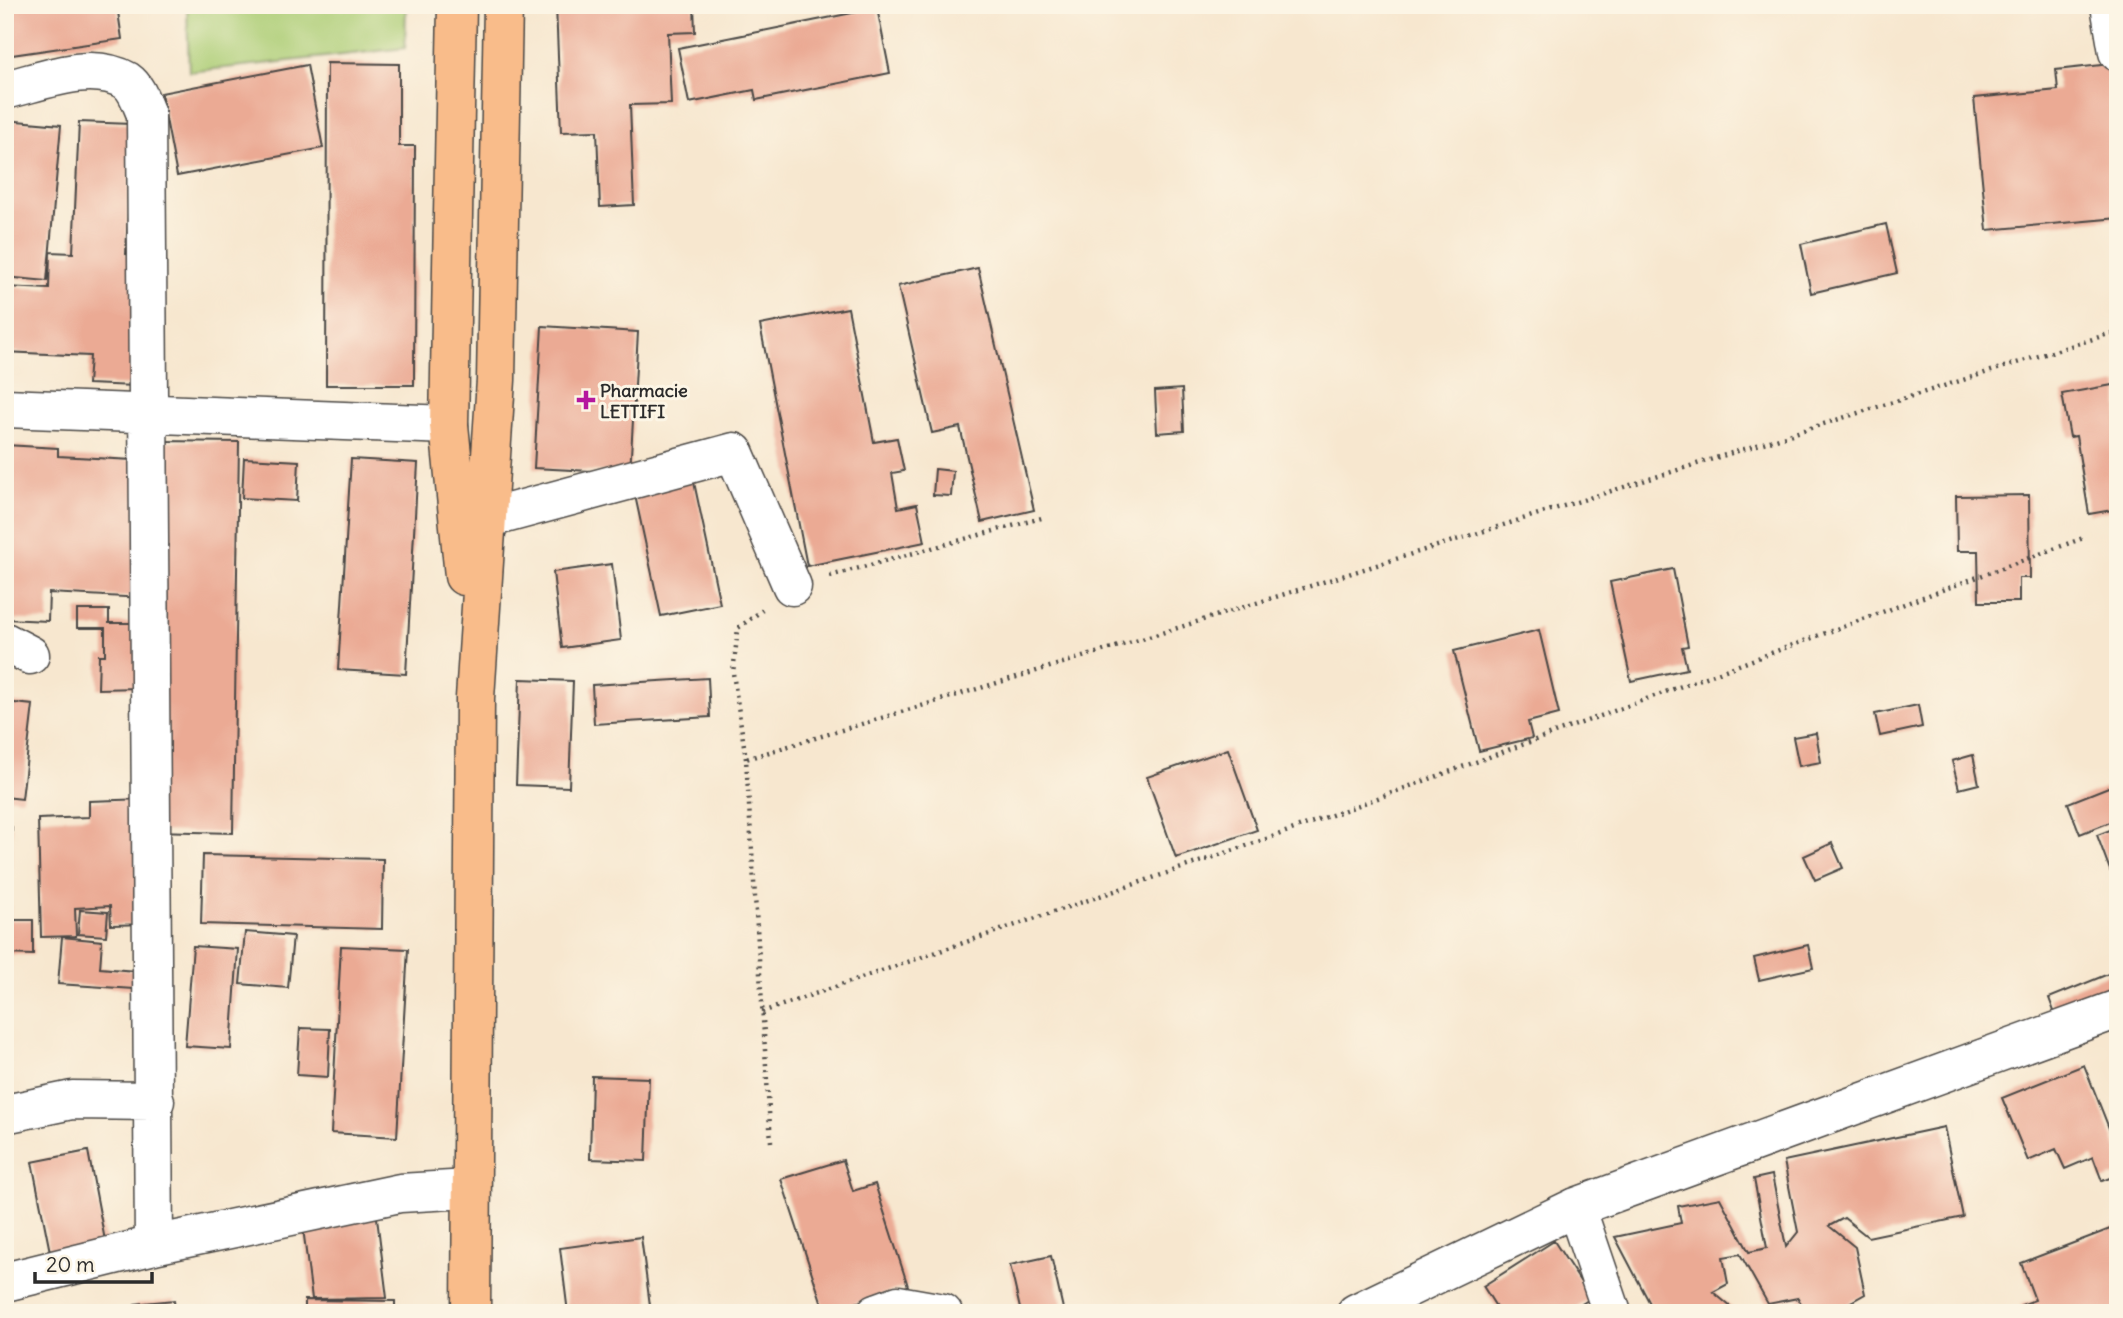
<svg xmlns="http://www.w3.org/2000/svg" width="2123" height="1318" font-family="Delius,sans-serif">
<rect width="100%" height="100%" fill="#fcf5e5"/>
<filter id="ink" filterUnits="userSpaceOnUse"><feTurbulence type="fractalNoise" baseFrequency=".0143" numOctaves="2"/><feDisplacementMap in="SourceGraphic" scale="14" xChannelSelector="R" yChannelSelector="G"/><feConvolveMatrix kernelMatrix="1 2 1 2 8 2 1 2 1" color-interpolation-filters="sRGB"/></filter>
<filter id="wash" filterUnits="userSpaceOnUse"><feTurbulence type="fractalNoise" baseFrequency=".00686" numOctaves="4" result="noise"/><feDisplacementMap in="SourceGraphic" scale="28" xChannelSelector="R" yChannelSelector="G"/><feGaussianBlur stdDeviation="1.57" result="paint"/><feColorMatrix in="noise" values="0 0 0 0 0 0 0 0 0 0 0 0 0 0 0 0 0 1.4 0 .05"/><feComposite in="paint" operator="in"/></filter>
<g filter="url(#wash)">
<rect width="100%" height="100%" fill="#f7e7cf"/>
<!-- green -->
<path fill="#accd75" stroke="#6c7c50" stroke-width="2" d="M187,5H406L405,48L189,72Z"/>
<g id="blocks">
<!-- building -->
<path fill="#ebaa94" d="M5,5H117L122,39L5,56Z
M556,5H694L695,32L668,33L671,104L630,105L634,205L600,207L597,131L561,132Z
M877,8L890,73L756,100L754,90L689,103L678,48Z
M327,63L399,64V146H415L414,385H326Z
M2111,64L2118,137V218L1987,230L1974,98L2058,90L2056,70Z
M307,65L323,148L177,176L161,93Z
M5,120L61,125L47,281L5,277Z
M79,122L132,124L126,254L141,255L135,386L88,384L90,356L5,352V287L49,289L50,252L73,253Z
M1886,224L1897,273L1811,293L1801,244Z
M978,268L1034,510L982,522L960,427L932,433L898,286Z
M848,308L874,442L897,438L904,471L892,473L898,508L917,504L925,542L807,566L760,325Z
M542,326L638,332L630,473L534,468Z
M2118,384V509L2089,514L2076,436L2070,437L2062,394Z
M1182,389L1184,431L1157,433L1155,391Z
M160,441L239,442L233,833L154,831Z
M5,445L58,448V456L152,461L144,598L49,593L48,621L5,619Z
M244,458L299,461L297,501L242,498Z
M351,459L418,463L406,674L338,670Z
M935,469L953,471L951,496L933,495Z
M692,473L720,604L661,616L633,486Z
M2029,495L2030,578H2019V602H1979L1978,551H1957L1956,496Z
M612,564L621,640L562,648L553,572Z
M1673,569L1688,646L1682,647L1687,669L1631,681L1610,582Z
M77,610H109V623H139V688L98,689L99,655H105V628H77Z
M1539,630L1559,714L1528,722L1532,738L1479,751L1454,651Z
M708,678L710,717L594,724L592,685Z
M520,679L573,681L569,787L516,785Z
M5,702L33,705L22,799L5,797Z
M1918,705L1922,727L1880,736L1875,714Z
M1816,733L1821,762L1799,766L1793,737Z
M1228,749L1257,830L1176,858L1147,777Z
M1973,755L1979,784L1959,789L1952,761Z
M2116,784L2118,819L2080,834L2068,803Z
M145,799L148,924L111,925L110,906L75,908L76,936L41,937L38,819L89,817V801Z
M5,827H12L10,920H33V955L5,954Z
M2118,827V876L2113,878L2097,835Z
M1832,843L1843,868L1815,880L1804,856Z
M203,855L383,859L382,929L201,924Z
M80,910L108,912L106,936L78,934Z
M245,932L293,936L288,988L240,984Z
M62,937L102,941L100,968L135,971L134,989L58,984Z
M1808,945L1813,968L1759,980L1754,958Z
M193,946L238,949L231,1049L185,1046Z
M341,946L408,949L397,1137L331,1133Z
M2118,970V998L2058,1022L2049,998Z
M300,1028L330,1029L328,1077L297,1075Z
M2084,1065L2118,1151V1175L2102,1181L2093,1157L2065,1169L2056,1149L2028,1161L2002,1098Z
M592,1076L649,1078L646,1161L590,1159Z
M1944,1127L1963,1217L1868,1237L1844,1218L1829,1226L1855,1247L1865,1294L1842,1307L1843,1313H1806L1798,1298L1768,1304L1740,1254L1723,1257L1728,1284L1713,1292L1738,1313H1655L1615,1237L1681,1223L1678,1206L1720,1198L1749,1252L1767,1248L1754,1179L1772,1175L1786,1247L1798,1232L1784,1161Z
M88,1151L107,1251L52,1262L32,1162Z
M843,1160L853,1191L875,1184L908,1286L825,1313L781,1179Z
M376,1210L387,1298L312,1299L302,1220Z
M2118,1226V1313H2024L2021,1305L2035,1300L2021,1263Z
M641,1237L651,1313H568L560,1248Z
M1554,1241L1591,1298L1568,1313H1500L1483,1286Z
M1051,1256L1064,1313H1021L1010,1265Z
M174,1300L175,1313H136L135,1304Z
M305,1300L395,1301V1313H305Z"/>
</g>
</g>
<g filter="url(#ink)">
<use href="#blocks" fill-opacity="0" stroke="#4a4744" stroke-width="2"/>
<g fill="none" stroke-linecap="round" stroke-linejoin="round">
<defs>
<path id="minor" d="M2110,5L2118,52
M5,90C43,81 91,60 127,81C137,88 141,103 146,114L154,1245
M5,408L449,425
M486,519L734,452L792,586
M5,642L30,655
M5,1114L72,1100L155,1101
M1576,1207L1612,1313
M5,1282L154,1245L400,1193L469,1189
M876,1313L898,1305L943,1313
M1356,1313L1576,1207L2118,1009"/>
<path id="major" d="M457,5L449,425L464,576
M471,1313L475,698L496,380L503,5"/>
</defs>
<!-- minor casing -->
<use href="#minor" stroke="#4a4744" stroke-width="41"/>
<!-- major casing -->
<use href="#major" stroke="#4a4744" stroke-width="41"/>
<!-- path -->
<path stroke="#4a4744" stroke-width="4.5" stroke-dasharray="2 5" stroke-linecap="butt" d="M830,576L1045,517
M746,759L733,673L738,628L764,609
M762,1012L1272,837L2086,537
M771,1142L746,759L1152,636L2118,331"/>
<!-- minor -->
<use href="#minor" stroke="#fff" stroke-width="38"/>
<!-- major -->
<use href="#major" stroke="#f9bc8a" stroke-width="38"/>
</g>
</g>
<!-- markers -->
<path fill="#b5179e" stroke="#fcf5e5" stroke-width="2.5" d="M582.5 389.5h7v7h7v7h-7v7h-7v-7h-7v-7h7z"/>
<g text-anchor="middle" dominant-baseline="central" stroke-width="6" stroke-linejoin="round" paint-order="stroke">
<!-- poi labels -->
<g font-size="18" font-weight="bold" fill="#2b2b2b" stroke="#fcf5e5" text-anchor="start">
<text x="600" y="390">Pharmacie<tspan x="600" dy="21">LETTIFI</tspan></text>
</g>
</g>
<!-- margin -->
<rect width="2123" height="1318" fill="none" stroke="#fcf5e5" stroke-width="28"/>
<!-- scale -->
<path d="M35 1272v10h117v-10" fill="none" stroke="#2b2b2b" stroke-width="3.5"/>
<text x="46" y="1272" font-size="21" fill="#2b2b2b" stroke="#fcf5e5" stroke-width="5" paint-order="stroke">20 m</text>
</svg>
